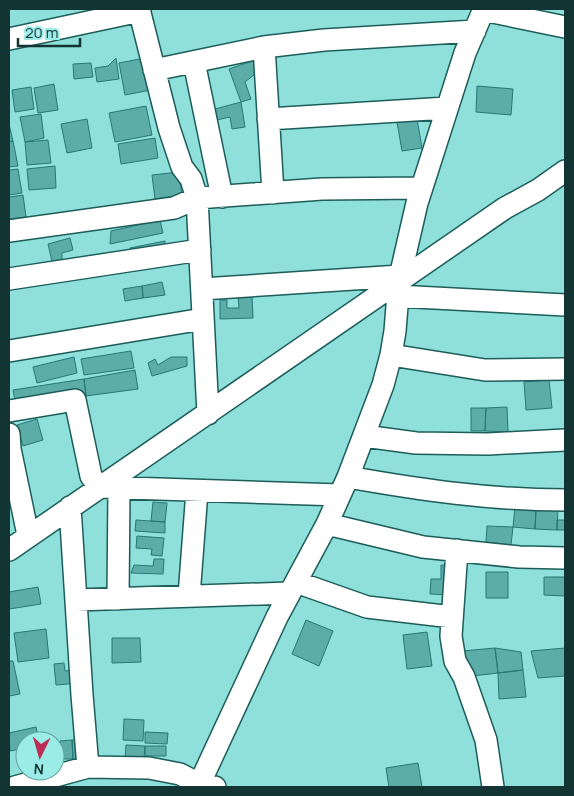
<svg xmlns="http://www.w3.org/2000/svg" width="574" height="796" font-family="Manrope,sans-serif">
<rect width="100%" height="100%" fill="#8fdfda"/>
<!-- building -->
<path fill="#5caca8" stroke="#247976" d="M116,58L119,79L97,82L95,68L108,66Z
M145,58L151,90L125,95L119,63Z
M255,60L259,71L245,82L251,99L241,102L229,69Z
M91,63L93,77L74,79L73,64Z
M54,84L58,110L38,113L34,88Z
M477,86L513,89L511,115L476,112Z
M31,87L34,109L15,112L12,90Z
M241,102L245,127L232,129L230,117L217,120L215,109Z
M146,106L152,135L115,142L109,113Z
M41,114L44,138L25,142L20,117Z
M87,119L92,148L67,153L61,124Z
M417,119L422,148L402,151L397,122Z
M9,124L13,141L9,142Z
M155,138L158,158L121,164L118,144Z
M48,140L51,163L27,165L25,142Z
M13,141L18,166L9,167V142Z
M55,166L56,188L29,190L27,169Z
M18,169L22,193L9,195V170Z
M179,172L182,195L155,199L152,175Z
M23,195L26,217L9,219V197Z
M160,220L163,233L110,244L111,231Z
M70,238L73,250L62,253V261L54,270L48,244Z
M165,241L166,249L132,257L130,248Z
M162,282L165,295L143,298L142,286Z
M142,286L143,298L125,301L123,289Z
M252,296L253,318L220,319V300H227V308H239L238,297Z
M131,351L134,368L84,375L81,359Z
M74,357L77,373L37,383L33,367Z
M171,357H187V366L152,376L148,363L155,359L158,365Z
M135,370L138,389L86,396L84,379Z
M84,379L86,396L16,406L13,390Z
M549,380L552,408L526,410L524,382Z
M507,407L508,432L485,431L486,408Z
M471,408H486L485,431H471Z
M37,419L43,440L23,446L17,425Z
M153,502L167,503L165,522L151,521Z
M515,507L536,509L535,529L513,527Z
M536,509H558L557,530L535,529Z
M136,520L165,522V533L135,531Z
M557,520H565V530H557Z
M487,526L513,527L511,545L486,542Z
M137,536L164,538L162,556L151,555L152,549L136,548Z
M154,559H164L163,574L131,573L134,565L153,566Z
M441,565L452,566L450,595L430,594L431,579H441Z
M486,572H508V598H486Z
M544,577H565V596L544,595Z
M38,587L41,604L9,609V592Z
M306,620L333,631L319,666L292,654Z
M46,629L49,658L18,662L14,633Z
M427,632L432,666L407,669L403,635Z
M112,638H140L141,662L112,663Z
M495,648L498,673L464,677L462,651Z
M495,648L521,652L523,670L498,673Z
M565,648V676L538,678L531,651Z
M9,661H13L20,694L9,696Z
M64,663L65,671L72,670L79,683L56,685L54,664Z
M523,670L526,697L499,699L498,673Z
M124,719L144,720L143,741L123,740Z
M36,727L39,741H25V748L10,751L9,733Z
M145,732L168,733L167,744L145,743Z
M72,740H83L84,758L73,759Z
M72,740L73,759H61L60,741Z
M126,745L145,746L144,759L125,758Z
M145,746H166V756H145Z
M418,763L422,787H389L386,768Z"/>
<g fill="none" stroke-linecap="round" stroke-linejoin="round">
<defs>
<path id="minor" d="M139,9L169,128L182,167L191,179L197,198L208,414
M483,10L565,27
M9,39L140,11
M264,47L273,193
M194,62L222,197
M154,70L264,47L324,40L475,31
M268,119L447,108
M9,231L174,208L197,198L322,189L421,188
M9,279L200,250
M202,289L400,276
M397,296L565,305
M9,351L203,319
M391,355L485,370L565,369
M9,411L75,400L91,476L99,487L340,495
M9,434L10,449L28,535
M364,436L416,443L488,444L565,440
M348,477C421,490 491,500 565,500
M70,507L82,695L88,767
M327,524L423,547L519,557L565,558
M9,550L505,208L538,190L565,171
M457,550L451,636L455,661L464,677L486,740L493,787
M296,582L367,607L452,617
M189,596L197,491
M118,599L119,488
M76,600L289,593
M15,787L88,767L149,768L180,774L199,784L215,787
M198,787L277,617L327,524L348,477L383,385L391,355L395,331L399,281L417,203L465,53L484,9"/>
</defs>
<!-- minor casing -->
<use href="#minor" stroke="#1d5d5a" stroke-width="24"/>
<!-- minor -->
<use href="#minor" stroke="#fff" stroke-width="21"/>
</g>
<!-- border -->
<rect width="574" height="796" fill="none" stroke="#123433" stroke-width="20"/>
<!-- north arrow -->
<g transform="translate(40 756) rotate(185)"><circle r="24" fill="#9bece7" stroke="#64a29f"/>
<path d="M0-4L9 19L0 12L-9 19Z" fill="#bd2d53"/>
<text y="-8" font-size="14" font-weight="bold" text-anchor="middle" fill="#123433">N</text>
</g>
<!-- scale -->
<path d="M18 38v8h62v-8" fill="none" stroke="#123433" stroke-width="2.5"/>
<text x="25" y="38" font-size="15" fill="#123433" stroke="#9bece7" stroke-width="4" paint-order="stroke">20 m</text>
</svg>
